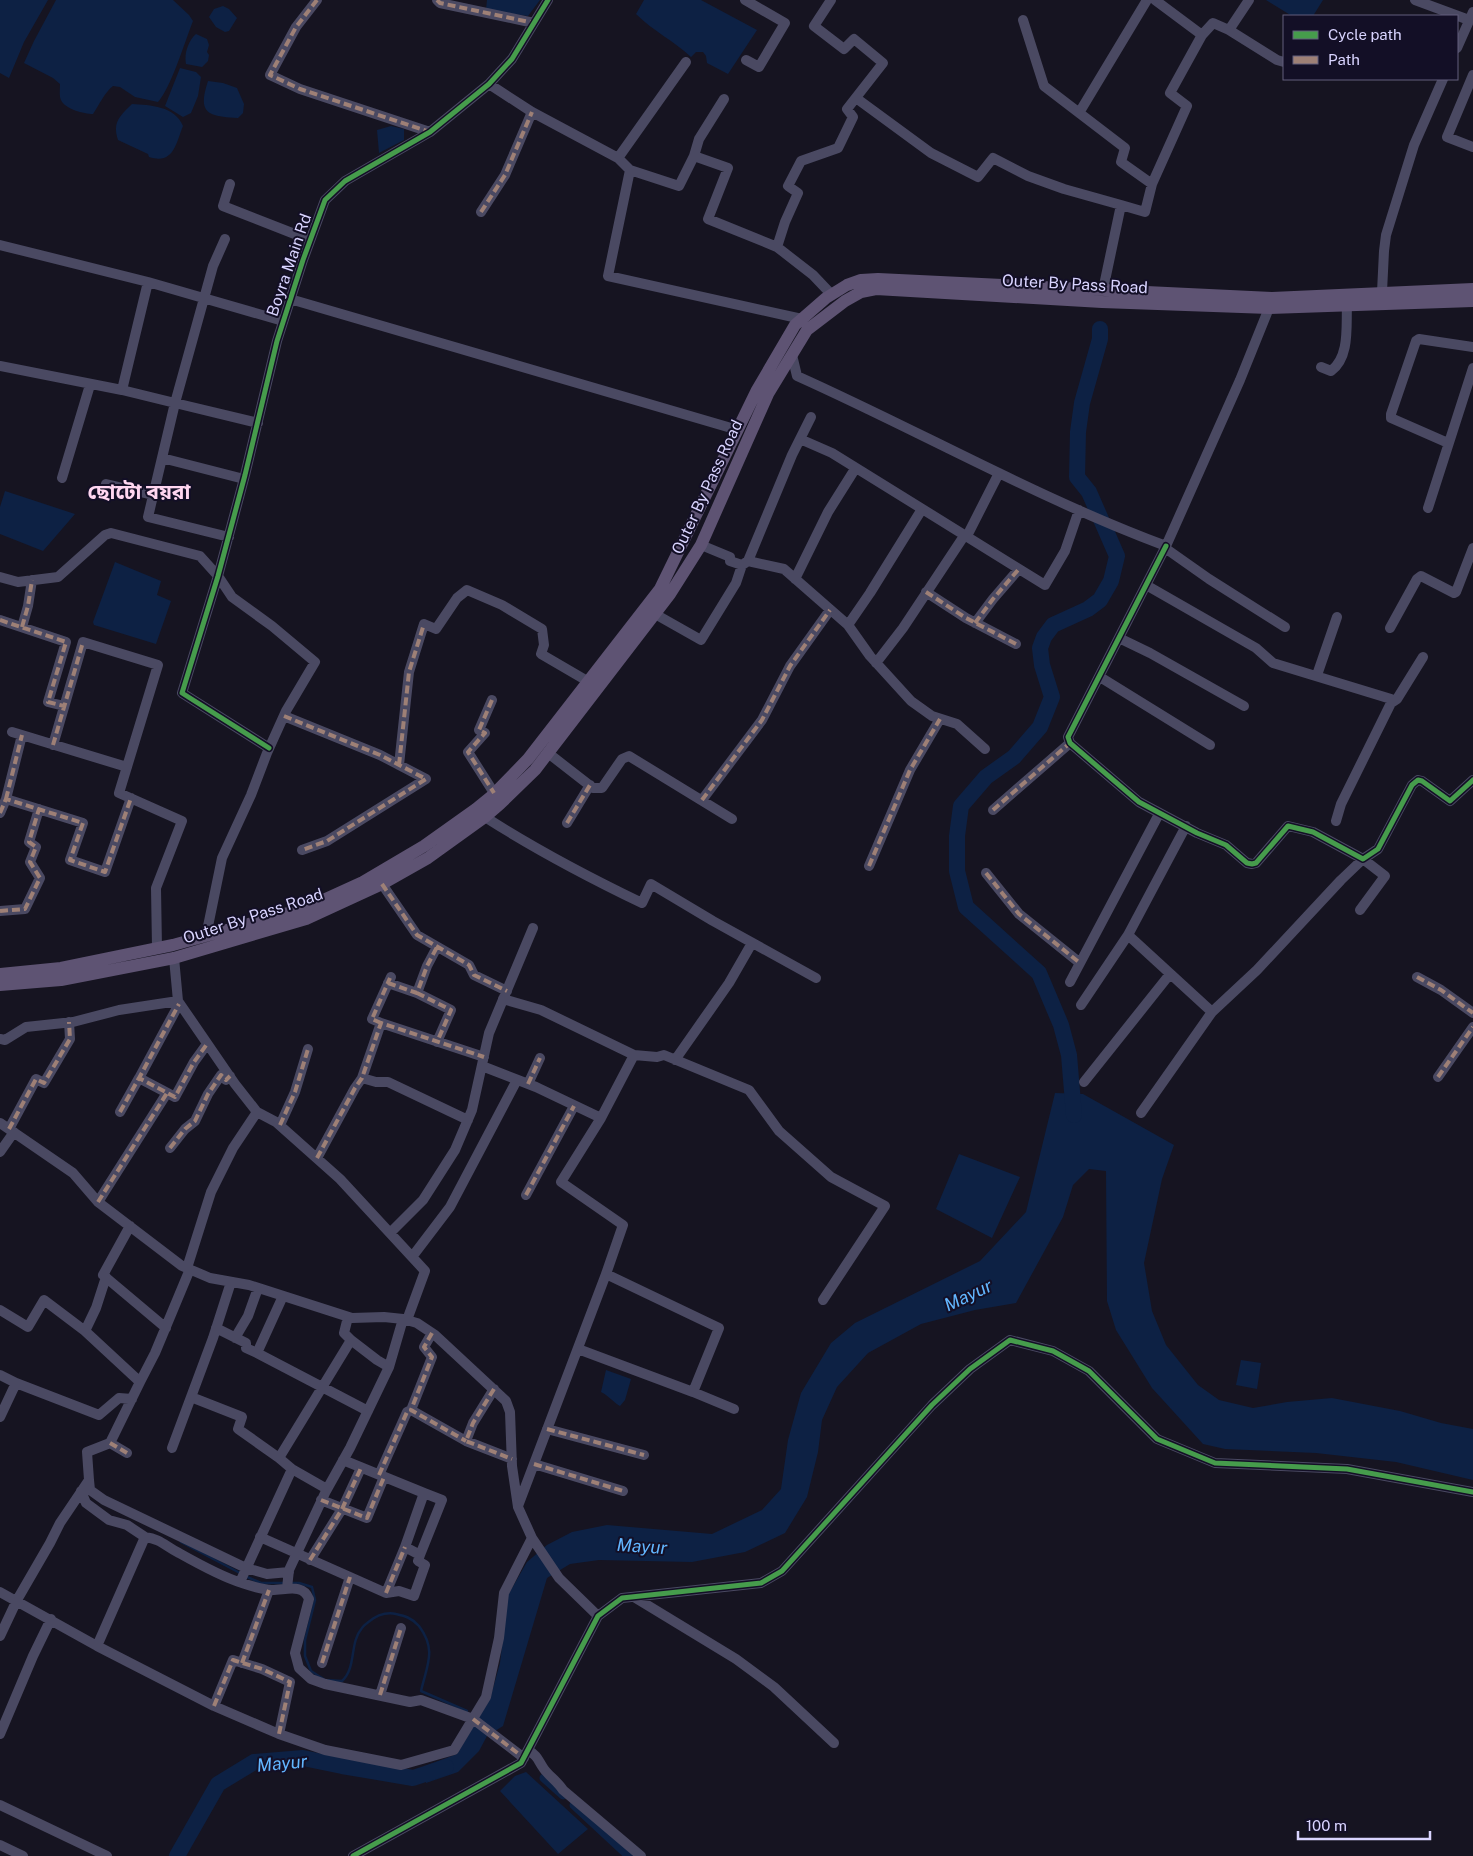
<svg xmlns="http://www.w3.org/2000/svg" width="1473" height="1856" font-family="'Public Sans','Noto Sans Bengali',sans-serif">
<rect width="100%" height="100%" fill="#161421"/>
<!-- water -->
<path fill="#0d2144" d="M0,0H48L24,42L9,78L0,73Z
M56,0H173L189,15L193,21C185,41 171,88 158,102L135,97L120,87L113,86C105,92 99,105 93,114C84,114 65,109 61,100C59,96 60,89 60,84L53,78L24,63L34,41Z
M487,0H540L528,16L486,10Z
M644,0H701L757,30L728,74L707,63L706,56L703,52H696L691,57C674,41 653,31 636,14Z
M1266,0H1323L1313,16H1292Z
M223,6L229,9L237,18L229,31L225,32L216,27L209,17L214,9Z
M196,34L207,39L209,45L207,52L209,55L208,61L202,67L186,64C184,54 188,41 196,34Z
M180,68L196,72L201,77L198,96L191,113L183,117L165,106Z
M208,81L223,83L237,88L244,104L243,113L238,118C208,116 197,114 208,81Z
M132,104C150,105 175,106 183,126C176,143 174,165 149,157L148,154L118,140C112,122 120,116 132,104Z
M391,126L404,129V140L379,153L377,130Z
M5,491L75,514L43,551L0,534V507Z
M115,562L161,581L157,595L171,601L156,644L94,625L93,622Z
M1055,1093L1083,1094L1174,1145L1162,1179L1144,1263L1152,1311L1166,1345L1198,1385L1219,1400L1253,1408L1287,1402L1332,1398L1400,1411L1441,1423L1473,1429V1480L1396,1462L1316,1453L1225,1449L1203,1444L1152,1388L1116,1330L1107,1301L1106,1171L1089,1169L1073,1185L1063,1217L1016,1303L975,1310L921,1324L868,1353L837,1387L822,1420L818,1452L807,1497L785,1533L745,1552L692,1562L599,1560L570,1564L547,1578L503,1726L487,1736L479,1751L458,1772L426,1783L425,1766L457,1754L490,1699L500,1663L508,1595L527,1562L547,1545L572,1532L607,1525L712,1534L762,1510L781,1489L788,1440L801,1393L831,1343L855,1323L980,1261L1026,1212Z
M959,1154L1020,1177L992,1238L936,1209Z
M1241,1360L1261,1363L1257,1389L1236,1385Z
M606,1370L631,1379L625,1400L620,1406C613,1402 609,1396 601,1392Z
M526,1772L588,1829L558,1854L500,1791L515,1776Z"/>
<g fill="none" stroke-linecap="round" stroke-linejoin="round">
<!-- stream -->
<path stroke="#0d2144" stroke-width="2.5" d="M181,1542L240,1573
M245,1576L261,1583H285
M291,1583H299L312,1587L315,1600L305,1640V1656L311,1671L325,1680L342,1681C357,1667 349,1643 362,1628C365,1624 370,1621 374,1618C380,1614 389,1612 396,1614C405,1616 412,1618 419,1626C437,1650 427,1665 421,1691L467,1711"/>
<!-- canal -->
<path stroke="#0d2144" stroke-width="9" d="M544,1778L563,1795
M574,1805L629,1856"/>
<!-- river -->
<path stroke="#0d2144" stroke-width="16" d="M1074,1115L1069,1055L1061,1025L1039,973L966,907L957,871V836L961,806L986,777L1014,757L1040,727L1052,697L1042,665L1040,648L1044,637L1053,625L1088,609L1100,600L1111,581L1117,556L1089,492L1077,477L1078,432L1082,403L1100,339V329
M177,1856L218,1784L254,1762L303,1758L342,1766L413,1778L446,1767"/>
<!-- minor -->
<path stroke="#4a4962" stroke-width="10" d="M317,0L296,27L270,75L300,89L430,132
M437,0L440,3L534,23
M745,0L785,23L759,67L746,60
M1155,0L1202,35
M1415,0L1469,20
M1023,20L1044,86L1125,148L1121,162L1152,184L1145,212L1121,205L1103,290
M1229,30L1277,60L1284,62
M1457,48L1473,12
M1473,75L1447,137L1473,147
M489,84L532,112L618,158L630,170L679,186L694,156L728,168L708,219L777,247L813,275L831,294
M856,98L931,153L978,177L993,158L1028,176L1064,189L1121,205
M1079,113L1147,0
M694,156L699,139L724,99
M618,158L686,62
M630,170L608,276L802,319
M230,184L223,206L310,240
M1152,184L1187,106L1170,93L1202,35L1213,23L1229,30L1249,0
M481,212L505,175L532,112
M0,245L148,282L283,321
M777,247L785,222L798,193L788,186L801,161L838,148L853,117L847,109L883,63L854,39L844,49L814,26L831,0
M1382,292L1384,251L1386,235L1414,145L1443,79
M290,299L738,430
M792,355L797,376C920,431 1039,499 1166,546L1240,380L1269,308
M0,366L122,390L175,403L213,266L225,239
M1321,367L1331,371C1350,357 1346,326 1347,306
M122,390L148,282
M800,439L832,453L1045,585L1065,551L1079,510
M1448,443L1391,418V414L1416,341L1419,339L1473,347
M162,458L244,479
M62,478L90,385
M106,484L153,495
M1428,508L1473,368
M229,537L148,517L175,403L258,423
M701,545L730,557V561L742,565L748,561L784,569L848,625L870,656L911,701L932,716L957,724L985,749
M1166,546L1068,737L1070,743L1139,802L1197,833L1226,845L1247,863L1252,864L1256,863L1288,826L1313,832L1363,859L1378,849L1412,785L1418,780L1422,781L1450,801L1473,780
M1165,548L1209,579L1285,627
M748,561L792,455L811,417
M0,577L18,582L58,577L105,535L111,533L200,556L218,576L232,597L272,626L315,662L286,711L267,753L251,795L222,858L206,936
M795,579L828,512L855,469
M1146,585L1256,648L1273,663L1391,699V703L1341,804L1336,821
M926,592L966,618L1016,644
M655,614L701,640L736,583L742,565
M0,620L66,642L48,702L64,706
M975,623L993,599L1018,570
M848,625L870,593L922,509
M22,627L28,606L32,580
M1390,628L1417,579L1421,576L1454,593L1456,592L1473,548
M1119,638L1150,653L1244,706
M876,663L903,628L964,536L968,534L999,473
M1317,675L1337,617
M1100,677L1210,745
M492,700L479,730L485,733L468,752L494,793
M1391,703L1397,699L1423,657
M284,716L380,755L426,779L327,841L302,850
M12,732L127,767
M53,745L83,642L158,665L119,793L182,821L156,888L157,948
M269,748L182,693L218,576L245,475L277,341L303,260L325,200L345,181L430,132L489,84L512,59L548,0
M548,753L593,788H602L622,759L629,756L732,819
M399,765L409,672L424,624L436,629L457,598L467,590L502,605L542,629L544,645L541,654L589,682
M6,799L22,735
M702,800L762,720L790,666L830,610
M993,810L1070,743
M0,813L6,799L83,823L70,860L105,872L131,798
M485,817C535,849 588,877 642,903L651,884L713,921L816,978
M567,823L590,785
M869,866L910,770L940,719
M986,873L1019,914L1080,963
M382,884L417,935L469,965L474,975L507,991
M0,911L25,909L40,878L30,862L36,847L29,842L39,809
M174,958L178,1001L235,1084L257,1112L233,1148L211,1192L187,1268
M1417,977L1441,990L1473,1013
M1070,982L1159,814
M388,983L417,993L427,966L437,947
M417,993L451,1010L437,1042
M503,999L541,1010L634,1055L601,1118L561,1182L623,1225L606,1274
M1081,1005L1128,935
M1212,1012L1257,970L1341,880L1363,859L1385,876L1360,910
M381,1023L372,1019L391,977
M0,1039L5,1040L26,1027L73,1022L119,1010L178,1001
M634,1055L657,1057L664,1055L749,1090L779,1131L831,1177L885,1206L823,1300
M675,1060L729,983L752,943
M482,1066L536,1087L601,1118
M1438,1077L1473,1027
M362,1078L376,1082H388L468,1120
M138,1080L179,1004
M1084,1082L1170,974
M528,1084L540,1058
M120,1112L139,1078L175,1097L194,1062L207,1044
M257,1112L276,1122L340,1179L425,1271L407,1320
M1141,1113L1212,1012L1128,935L1186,826
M0,1123L73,1173L98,1202L182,1266L210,1278L249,1285L352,1318L384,1317L403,1319L417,1323L435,1335L506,1401L510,1412L512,1466L518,1507L532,1538
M280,1125L295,1092L308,1049
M9,1129L36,1079L44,1083L70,1039L69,1022
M170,1148L185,1129L195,1121L208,1094L221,1075L226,1080L230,1076
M0,1152L14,1132
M317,1158L355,1088L362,1078L381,1023L484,1057
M526,1195L574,1106
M98,1202L167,1093
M130,1226L103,1275L166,1328
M390,1233L423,1200L455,1150L472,1110L489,1033L533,928
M412,1257L450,1207L517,1080
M283,1296L257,1353L368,1411
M0,1310L28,1327L44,1300L85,1331L140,1382L110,1443L87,1452L89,1480L60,1523L50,1543L17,1600L0,1636
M216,1328L246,1343V1348L257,1353
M85,1331L96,1308L106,1277
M432,1333L424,1347L432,1357L411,1410L466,1441
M235,1338L248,1316L258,1288
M351,1340L377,1360L389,1367
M0,1375L16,1383
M140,1382L155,1353L190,1269
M494,1389L473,1423L466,1441L512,1459
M693,1392L734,1409
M191,1397L242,1417L238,1429L279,1458
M0,1417L16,1383L99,1415L119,1398L132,1399
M547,1429L644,1455
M110,1443L127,1453
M172,1448L213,1338L231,1282
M534,1464L623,1491
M292,1469L279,1458L351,1340L344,1333L348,1317
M379,1475L407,1412L411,1410
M89,1480L90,1490L104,1500L246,1568L267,1574L289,1572
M81,1491L86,1503L109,1520L127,1525L145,1537
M321,1500L367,1518L384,1477
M518,1506L606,1274L719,1328L693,1392L578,1349
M260,1537L386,1593L399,1591L414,1596L425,1565L418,1561L420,1555L405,1547L424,1493L343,1460
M420,1555L442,1500L424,1493
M310,1560L342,1509L361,1468
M240,1582L292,1469L327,1489
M287,1588L289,1570L326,1491L350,1448L389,1367L403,1319
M0,1592L97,1646L214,1706L279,1734L325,1750L401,1765L454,1750L486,1697L499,1638L504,1593L532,1538L559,1578L598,1616
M386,1593L405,1547
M634,1597L736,1659L774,1687L834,1743
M97,1646L145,1537C161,1539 165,1546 179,1553C195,1562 225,1578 242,1583C251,1586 263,1590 272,1590C286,1590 303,1583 309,1599L295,1653L299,1668L311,1679L325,1684L410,1702L421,1700L473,1719L524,1758
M242,1663L269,1590
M322,1663L350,1577
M380,1695L401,1628
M214,1706L233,1660L262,1669L290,1682L279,1734
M0,1734L33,1656L51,1619
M528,1750C539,1757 537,1759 544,1769C549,1776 558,1782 563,1790L641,1856
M0,1805L107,1856
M0,1845L23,1856
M353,1856L521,1763L598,1616L622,1598L761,1583L782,1571L932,1405L970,1369L1010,1340L1053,1351L1089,1371L1157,1439L1215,1463L1347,1469L1473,1492"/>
<!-- major -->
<path stroke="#5e5373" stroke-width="12" d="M0,974L61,968L173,945L306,908L363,882L424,846L476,809L492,796L528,759L660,589L757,390L795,325L826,298L847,285L861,280L878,279L1272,298L1473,289
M0,985L61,980L174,958L306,919L382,884L428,858L485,817L500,804L535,770L670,594L701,545L768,394L807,330L845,301L861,292L876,289L1102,302L1269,308L1473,301"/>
<!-- quiet -->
<path stroke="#9e8076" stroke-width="4" stroke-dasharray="8 4" stroke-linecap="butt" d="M317,0L296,27L270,75L300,89L430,132
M437,0L440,3L534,23
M481,212L505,175L532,112
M926,592L966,618L1016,644
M0,620L66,642L48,702L64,706
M975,623L993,599L1018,570
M22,627L28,606L32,580
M492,700L479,730L485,733L468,752L494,793
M284,716L380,755L426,779L327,841L302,850
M53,745L83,642
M399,765L409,672L424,624
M6,799L22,735
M702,800L762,720L790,666L830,610
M993,810L1070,743
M0,813L6,799L83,823L70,860L105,872L131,798
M567,823L590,785
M869,866L910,770L940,719
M986,873L1019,914L1080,963
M382,884L417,935L469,965L474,975L507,991
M0,911L25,909L40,878L30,862L36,847L29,842L39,809
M1417,977L1441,990L1473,1013
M388,983L417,993L427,966L437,947
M417,993L451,1010L437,1042
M381,1023L372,1019L390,978
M1438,1077L1473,1027
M138,1080L179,1004
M528,1084L540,1058
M120,1112L139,1078L175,1097L194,1062L207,1044
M280,1125L295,1092L308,1049
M9,1129L36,1079L44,1083L70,1039L69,1022
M170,1148L185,1129L195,1121L208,1094L221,1075L226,1080L230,1076
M317,1158L355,1088L362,1078L381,1023L484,1057
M526,1195L574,1106
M98,1202L167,1093
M432,1333L424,1347L432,1357L411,1410L466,1441
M494,1389L473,1423L466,1441L512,1459
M547,1429L644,1455
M110,1443L127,1453
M534,1464L623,1491
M379,1475L407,1412L411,1410
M321,1500L367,1518L384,1477
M310,1560L342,1509L361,1468
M386,1593L405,1547
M242,1663L269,1590
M322,1663L350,1577
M380,1695L401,1628
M214,1706L233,1660L262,1669L290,1682L279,1734
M473,1719L524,1758"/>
<defs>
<path id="cycleway" d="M1166,546L1068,737L1070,743L1139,802L1197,833L1226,845L1247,863L1252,864L1256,863L1288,826L1313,832L1363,859L1378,849L1412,785L1418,780L1422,781L1450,801L1473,780
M269,748L182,693L218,576L245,475L277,341L303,260L325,200L345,181L430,132L489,84L512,59L548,0
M353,1856L521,1763L598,1616L622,1598L761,1583L782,1571L932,1405L970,1369L1010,1340L1053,1351L1089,1371L1157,1439L1215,1463L1347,1469L1473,1492"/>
</defs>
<!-- cycleway casing -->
<use href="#cycleway" stroke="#130f26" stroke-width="8"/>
<!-- cycleway -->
<use href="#cycleway" stroke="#469c4c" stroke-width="5"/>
</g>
<g text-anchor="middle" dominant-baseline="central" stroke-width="4" stroke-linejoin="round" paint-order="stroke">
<!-- street labels -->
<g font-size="16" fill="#d9d4ff" stroke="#130f26">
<text transform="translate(289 265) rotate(-71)">Boyra Main Rd</text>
<text transform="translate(1075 284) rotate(3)">Outer By Pass Road</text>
<text transform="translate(707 487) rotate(-65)">Outer By Pass Road</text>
<text transform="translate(253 916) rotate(-18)">Outer By Pass Road</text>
</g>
<!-- water labels -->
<g font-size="18" font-style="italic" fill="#62b6ff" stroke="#130f26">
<text transform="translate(968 1295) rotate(-25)">Mayur</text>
<text transform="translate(642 1546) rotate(4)">Mayur</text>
<text transform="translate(282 1763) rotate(-5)">Mayur</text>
</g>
<!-- district labels -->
<g font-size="21" font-weight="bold" fill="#ffd6f0" stroke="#130f26">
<text x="139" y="491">ছোটো বয়রা</text>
</g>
</g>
<!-- legend -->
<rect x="1283" y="15" width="175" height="65" fill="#130f26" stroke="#625e7d"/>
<rect x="1293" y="31" width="25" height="8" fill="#469c4c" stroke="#625e7d"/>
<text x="1328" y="40" font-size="15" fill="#d9d4ff">Cycle path</text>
<rect x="1293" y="56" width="25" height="8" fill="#9e8076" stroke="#625e7d"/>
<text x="1328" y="65" font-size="15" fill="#d9d4ff">Path</text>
<!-- scale -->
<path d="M1298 1831v8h132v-8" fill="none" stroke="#d9d4ff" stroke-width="2.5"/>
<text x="1306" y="1831" font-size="15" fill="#d9d4ff" stroke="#130f26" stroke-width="4" paint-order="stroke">100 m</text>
</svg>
